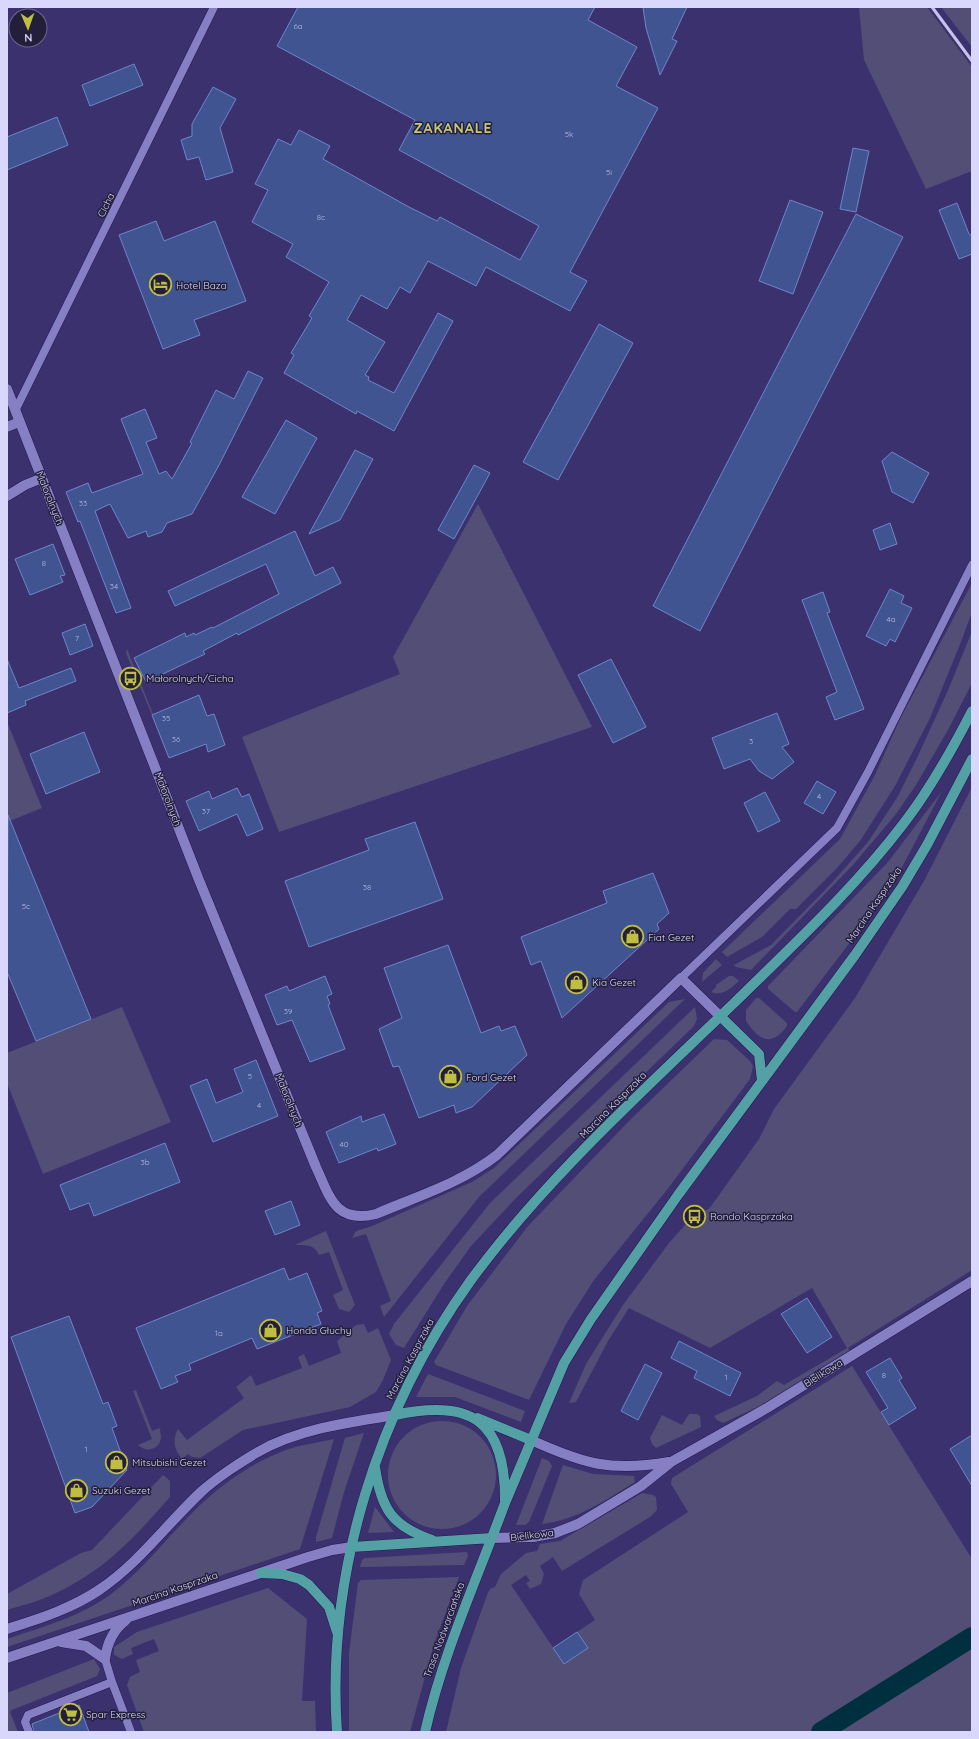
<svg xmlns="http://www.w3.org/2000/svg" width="979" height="1739" font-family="Quicksand,sans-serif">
<rect width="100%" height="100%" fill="#3c316f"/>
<!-- green -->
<path fill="#524e76" d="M859,7H927L972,67V171L926,189L864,60Z
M941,7H972V47Z
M478,504L592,727L279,832L242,737L400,674L393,657Z
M972,583V612L961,642L930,718L895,786L860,841L837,868L796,909H790L762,937L727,957L722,952L840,839L875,775L900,719Z
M972,631V683L948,730L916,785L896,814L853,865L751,970L736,967L734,965L771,945L827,888L868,842L898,796L917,758L949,688Z
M127,649L153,714L152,715L126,653Z
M8,724L42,808L7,822V725Z
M972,787V1270L848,1348L849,1351L764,1404L723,1423L717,1420L714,1416L757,1396L777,1381L784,1385L847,1348L812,1288L710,1348L629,1308L608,1341L576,1402L569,1403L586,1364L623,1305L669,1243L694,1215L709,1209L759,1139L774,1109L855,998L924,881Z
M942,791L900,871L867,920L797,1012H795L768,989V986L888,862Z
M716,959L722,965L702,982L703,973Z
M729,976H733L739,981C730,989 723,996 711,992L716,987V985Z
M756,998H759L787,1023V1026C772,1047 759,1041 746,1021V1010Z
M685,999L479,1197L384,1317L380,1306L391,1301L366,1234L352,1238L356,1231L372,1226L472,1182L494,1168L669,1002Z
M122,1007L171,1122L43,1174L7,1083V1053Z
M695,1007L697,1019L694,1026L516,1198L471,1246L444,1284L404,1348L396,1345L389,1334L394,1324L490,1203Z
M714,1039L727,1040L750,1061L753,1066L750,1079L666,1191L594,1280L566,1324L529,1400L436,1365L434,1362L467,1306L528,1226L629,1121Z
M326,1231L355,1305L349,1312L339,1309L333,1295L343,1290L329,1252L319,1255C314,1244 306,1245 295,1245Z
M364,1324L368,1333L378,1328L391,1360L383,1380L376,1392L350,1407L243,1430L200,1458L192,1457L188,1454L182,1459C174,1450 172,1440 178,1429L187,1440L244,1398L236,1387L251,1375L256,1386L302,1368L298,1357L304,1354L309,1366L341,1353L337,1341L356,1325Z
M852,1366L972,1559V1732H446L461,1668L487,1595L490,1589L495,1587L501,1574L526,1553L537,1551L540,1544L560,1541L642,1493L653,1495L656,1497L657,1510L650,1517L562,1571L553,1557L540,1566L544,1574L541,1584L530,1589L526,1583L530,1581L526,1575L511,1585L564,1664L587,1648L577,1632L595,1620L579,1594L583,1580L688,1512L671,1484L672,1478Z
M428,1374L525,1411L521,1422L455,1397H416Z
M136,1390L152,1431L160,1428C160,1431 161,1435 161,1438C159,1450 146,1453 138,1445L152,1439L133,1391Z
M689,1414H697L700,1416L701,1427L656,1448L652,1444L650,1438L662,1415L682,1425Z
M388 1475a54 54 0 1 1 108 0a54 54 0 1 1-108 0Z
M364,1433L344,1492L332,1538L316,1542V1537L345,1438Z
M334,1439L300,1549L7,1647V1639C42,1627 79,1617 110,1595C143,1570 168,1536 198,1507C225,1481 259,1458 295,1447C307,1444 321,1442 334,1439Z
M542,1458L549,1461L552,1466L529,1522L525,1525H516Z
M563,1465L593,1474L634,1476L635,1482C606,1500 577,1520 542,1524Z
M163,1475L170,1481V1497C135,1537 105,1570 56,1593C41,1601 23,1605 7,1610V1594L81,1553L92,1550Z
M375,1507L394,1532L368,1533Z
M467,1552L468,1556L464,1565L360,1567L362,1560L365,1558Z
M459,1577L434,1644L410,1732H349V1653L358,1583L361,1580Z
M268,1588L307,1619L302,1701H315L316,1732H144L127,1685L130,1677L140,1672L136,1660L159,1651L154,1639L131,1648L133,1654L122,1659L114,1655V1647L137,1632Z
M94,1659L100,1669L97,1676L12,1710L10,1712L18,1732H7V1693Z"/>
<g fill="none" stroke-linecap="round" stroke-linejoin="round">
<!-- canal -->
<path stroke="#002f40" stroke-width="20" d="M821,1732L972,1637"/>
</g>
<!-- building -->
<path fill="#405491" stroke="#6f86c8" d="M298,7H595L588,20L637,47L616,86L658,108L570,272L587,281L570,311L486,267L476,286L428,261L410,293L400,287L387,309L361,295L347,320L385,342L365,375L369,377L368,380L394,393L438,313L453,321L394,431L357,411L356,414L284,373L294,355L291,353L312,318L309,316L329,282L286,257L293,244L252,222L268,190L255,184L278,139L291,145L299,130L330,146L323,159L409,207L437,221L440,217L520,260L539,226L399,150L415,120L277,46Z
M643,7H687L672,39L677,41L660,75L646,28Z
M134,64L143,85L90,106L82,85Z
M213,87L236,99L220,128L233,172L206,180L199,157L187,160L181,140L192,136V124Z
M57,117L68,145L7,170V137Z
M853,148L869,151L856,212L840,209Z
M790,200L823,212L793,294L759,281Z
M957,203L969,234L972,236V254L959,259L939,210Z
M856,214L903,237L700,631L653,606Z
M156,221L164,241L215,221L246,301L194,320L200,335L163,349L119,235Z
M599,324L633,343L558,480L523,462Z
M248,371L263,378L218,467L192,514L167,523L162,532L148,537L146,531L128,538L110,504L95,511L131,608L116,613L80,521L78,522L66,492L88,483L92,493L143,474L121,419L145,409L157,438L146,442L159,474L166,471L172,479L192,443L190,442L216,390L234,399Z
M286,420L317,438L275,514L242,497Z
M355,450L373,459L340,520L309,534Z
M892,452L929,473L913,503L892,492L882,461Z
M474,465L490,473L454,539L438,530Z
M890,523L897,544L880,550L873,530Z
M295,531L315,576L333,567L341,583L238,635L237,633L203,651L205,654L146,682L134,658L185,633L186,637L194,633L195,635L212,627L213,628L279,594L266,564L175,606L168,591Z
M53,544L65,575L60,576L63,582L30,595L15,559Z
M890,589L904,596L901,603L912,608L895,642L890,639L886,646L866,636Z
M823,592L830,612L827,613L864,709L835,720L826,697L837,692L802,600Z
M85,624L93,646L70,655L62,633Z
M7,659L19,688L71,668L76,681L25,701L26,705L7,713Z
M611,659L646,727L613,743L578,675Z
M199,695L207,716L214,714L225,745L208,752L206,744L169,758L152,715Z
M777,713L789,744L782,747L794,762L772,779L759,771L750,759L724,769L712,738Z
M84,732L100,772L46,794L30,754Z
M817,781L836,792L823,814L804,803Z
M237,788L242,797L249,794L263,829L247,836L237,814L199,831L186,801L209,791L212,799Z
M765,792L780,821L758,832L744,803Z
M8,815L91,1019L36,1041L7,972Z
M415,822L443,899L309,947L285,881L369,850L365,839Z
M653,873L669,913L657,924L659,929L562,1018L541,961L531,965L521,937L607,903L603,891Z
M448,945L481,1033L499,1026L501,1031L515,1026L527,1055L472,1107L456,1113L454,1105L419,1118L399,1066L393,1067L379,1029L402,1018L384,968Z
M325,976L332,994L327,996L330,1004L328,1005L345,1049L310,1062L292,1020L277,1025L265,995L287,986L289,991Z
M256,1060L278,1116L213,1142L190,1086L207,1079L216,1103L243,1092L234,1069Z
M384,1114L396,1144L378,1151L377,1148L339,1163L326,1132L361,1116L362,1122Z
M165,1143L180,1182L94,1216L89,1203L70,1210L60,1185Z
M291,1201L300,1225L275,1235L265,1211Z
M284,1268L289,1280L307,1273L322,1311L317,1313L321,1324L257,1349L252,1338L189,1364L191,1370L175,1376L178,1382L161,1389L136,1328Z
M807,1298L832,1337L807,1353L781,1314Z
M69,1316L103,1404L108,1402L117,1426L112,1428L127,1470L92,1507L75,1513L11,1337Z
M679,1341L741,1373L730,1396L694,1378L697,1371L671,1358Z
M890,1358L902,1378L899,1380L916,1408L889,1425L881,1412L888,1408L866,1372Z
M645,1364L662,1373L638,1420L621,1411Z
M972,1435V1486L950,1449Z
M577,1632L588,1648L564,1664L553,1648Z
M79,1705L89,1732H34L32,1724Z"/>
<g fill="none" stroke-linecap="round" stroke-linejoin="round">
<defs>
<path id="lane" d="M15,411L214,7
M681,978L837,828L868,772L972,565
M105,1659L112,1682L131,1732
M29,1732L25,1722L28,1715L112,1682"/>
<path id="street" d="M7,389L199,880L316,1167C330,1197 335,1224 376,1214C418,1196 461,1183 497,1155L681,978L720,1016
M7,427L19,422
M7,496L25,485L42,478
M531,1440C584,1464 611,1472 669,1462
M492,1538L533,1537L555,1533L578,1524L641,1486L671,1462L767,1408L972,1281"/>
<path id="secondary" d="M7,1629C38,1619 71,1609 99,1590C138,1564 167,1524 201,1492C215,1479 242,1461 258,1452C298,1429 350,1422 395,1415
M61,1642L86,1646L105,1659
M7,1658L308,1557L332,1550L352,1547
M105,1659C107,1643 113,1630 126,1620"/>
<path id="primary" d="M720,1016L759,1054L762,1081
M395,1415C473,1398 506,1422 505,1503C477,1579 443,1653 425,1732
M477,1418L531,1440
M375,1467C381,1509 392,1526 432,1540
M505,1503L564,1363L591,1319L678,1195L855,955L902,887L927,845L972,759
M352,1547L492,1538
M261,1573L282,1574L300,1579L309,1585L329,1607L337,1632
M337,1732C326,1573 378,1409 471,1280C545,1179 643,1091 733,1004C792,946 854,889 904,823C931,788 952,750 972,711"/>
</defs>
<!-- lane casing -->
<use href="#lane" stroke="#241651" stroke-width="9"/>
<!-- street casing -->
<use href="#street" stroke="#241651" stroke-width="11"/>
<!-- secondary casing -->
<use href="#secondary" stroke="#241651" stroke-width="11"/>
<!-- primary casing -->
<use href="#primary" stroke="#241651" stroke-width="11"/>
<!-- lane -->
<use href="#lane" stroke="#877fc4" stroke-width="8"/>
<!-- street -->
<use href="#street" stroke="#877fc4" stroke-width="10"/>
<!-- secondary -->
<use href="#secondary" stroke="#877fc4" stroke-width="10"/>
<!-- primary -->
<use href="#primary" stroke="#53a1a4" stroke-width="10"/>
<!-- rail -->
<path stroke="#c6c3eb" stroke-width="3" d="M932,7L972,61"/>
</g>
<!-- icons -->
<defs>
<symbol id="hotel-ring" viewBox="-11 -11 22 22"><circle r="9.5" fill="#231f3b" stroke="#c0be41" stroke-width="1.5"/><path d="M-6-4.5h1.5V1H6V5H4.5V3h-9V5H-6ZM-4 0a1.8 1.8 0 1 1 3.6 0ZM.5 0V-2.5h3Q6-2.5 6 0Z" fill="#c0be41"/></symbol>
<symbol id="bus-ring" viewBox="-11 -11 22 22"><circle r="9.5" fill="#231f3b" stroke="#c0be41" stroke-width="1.5"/><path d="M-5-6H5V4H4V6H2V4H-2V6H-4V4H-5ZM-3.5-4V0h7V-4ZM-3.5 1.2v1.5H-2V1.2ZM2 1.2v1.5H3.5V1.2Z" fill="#c0be41"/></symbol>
<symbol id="shop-ring" viewBox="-11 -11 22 22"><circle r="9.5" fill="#231f3b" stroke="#c0be41" stroke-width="1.5"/><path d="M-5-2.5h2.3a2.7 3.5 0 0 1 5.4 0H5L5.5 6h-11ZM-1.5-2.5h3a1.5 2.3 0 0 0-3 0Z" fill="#c0be41"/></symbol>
<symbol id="supermarket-ring" viewBox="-11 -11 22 22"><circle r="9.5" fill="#231f3b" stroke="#c0be41" stroke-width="1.5"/><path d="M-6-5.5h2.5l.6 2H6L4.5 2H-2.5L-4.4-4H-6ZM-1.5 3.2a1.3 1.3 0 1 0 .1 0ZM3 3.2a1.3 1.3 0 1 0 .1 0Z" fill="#c0be41"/></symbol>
</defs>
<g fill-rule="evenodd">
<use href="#hotel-ring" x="148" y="272" width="25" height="25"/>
<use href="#bus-ring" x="118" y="666" width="25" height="25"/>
<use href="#shop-ring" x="620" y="924" width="25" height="25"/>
<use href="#shop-ring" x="564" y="970" width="25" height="25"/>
<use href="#shop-ring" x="438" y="1064" width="25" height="25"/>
<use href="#bus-ring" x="682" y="1204" width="25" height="25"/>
<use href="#shop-ring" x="258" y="1318" width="25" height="25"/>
<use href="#shop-ring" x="104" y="1450" width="25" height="25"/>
<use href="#shop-ring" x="64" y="1478" width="25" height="25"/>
<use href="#supermarket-ring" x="58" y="1702" width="25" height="25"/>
</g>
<g text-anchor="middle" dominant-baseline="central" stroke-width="3" stroke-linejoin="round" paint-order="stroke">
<!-- number labels -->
<g font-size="8" fill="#b3b6e1">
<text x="298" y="26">6a</text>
<text x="569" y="134">5k</text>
<text x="609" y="172">5i</text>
<text x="321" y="217">8c</text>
<text x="83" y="503">33</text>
<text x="44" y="563">8</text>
<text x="114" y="586">34</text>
<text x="891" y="619">4a</text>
<text x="77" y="638">7</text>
<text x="166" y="718">35</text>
<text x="176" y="739">36</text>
<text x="751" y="741">3</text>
<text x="819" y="796">4</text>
<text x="206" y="811">37</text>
<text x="367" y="887">38</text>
<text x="26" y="906">5c</text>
<text x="288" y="1011">39</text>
<text x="250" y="1076">5</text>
<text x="259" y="1105">4</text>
<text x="344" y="1144">40</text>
<text x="145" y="1162">3b</text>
<text x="219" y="1333">1a</text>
<text x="884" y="1375">8</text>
<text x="726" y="1377">1</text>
<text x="86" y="1449">1</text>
</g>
<!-- street labels -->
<g font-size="10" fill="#d9d7fc" stroke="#231f3b">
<text transform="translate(106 205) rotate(-64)">Cicha</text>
<text transform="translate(50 498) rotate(68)">Małorolnych</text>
<text transform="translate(168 799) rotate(69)">Małorolnych</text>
<text transform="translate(874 905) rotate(-56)">Marcina Kasprzaka</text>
<text transform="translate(289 1100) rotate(68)">Małorolnych</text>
<text transform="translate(613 1105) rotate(-45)">Marcina Kasprzaka</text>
<text transform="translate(410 1359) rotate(-62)">Marcina Kasprzaka</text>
<text transform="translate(823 1373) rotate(-32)">Bielikowa</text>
<text transform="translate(532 1535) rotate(-7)">Bielikowa</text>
<text transform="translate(175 1589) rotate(-19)">Marcina Kasprzaka</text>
<text transform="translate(444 1630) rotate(-70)">Trasa Nadwarciańska</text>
</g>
<!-- poi labels -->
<g font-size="10" fill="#d9d7fc" stroke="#231f3b" text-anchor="start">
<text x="176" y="285">Hotel Baza</text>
<text x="146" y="678">Małorolnych/Cicha</text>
<text x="648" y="937">Fiat Gezet</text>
<text x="592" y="982">Kia Gezet</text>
<text x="466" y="1077">Ford Gezet</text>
<text x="710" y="1216">Rondo Kasprzaka</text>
<text x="286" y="1330">Honda Głuchy</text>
<text x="132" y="1462">Mitsubishi Gezet</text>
<text x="92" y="1490">Suzuki Gezet</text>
<text x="86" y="1714">Spar Express</text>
</g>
<!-- district labels -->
<g font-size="14" font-weight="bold" letter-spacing="1" fill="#c7c779" stroke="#231f3b">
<text x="453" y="128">ZAKANALE</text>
</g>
</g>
<!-- border -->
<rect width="979" height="1739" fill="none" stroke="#d9d7fc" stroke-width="16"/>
<!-- north arrow -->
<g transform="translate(28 28) rotate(178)"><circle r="19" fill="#231f3b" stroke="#6c6988"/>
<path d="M0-3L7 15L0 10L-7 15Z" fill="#c0be41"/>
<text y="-6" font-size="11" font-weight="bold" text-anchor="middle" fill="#d9d7fc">N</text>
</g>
</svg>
